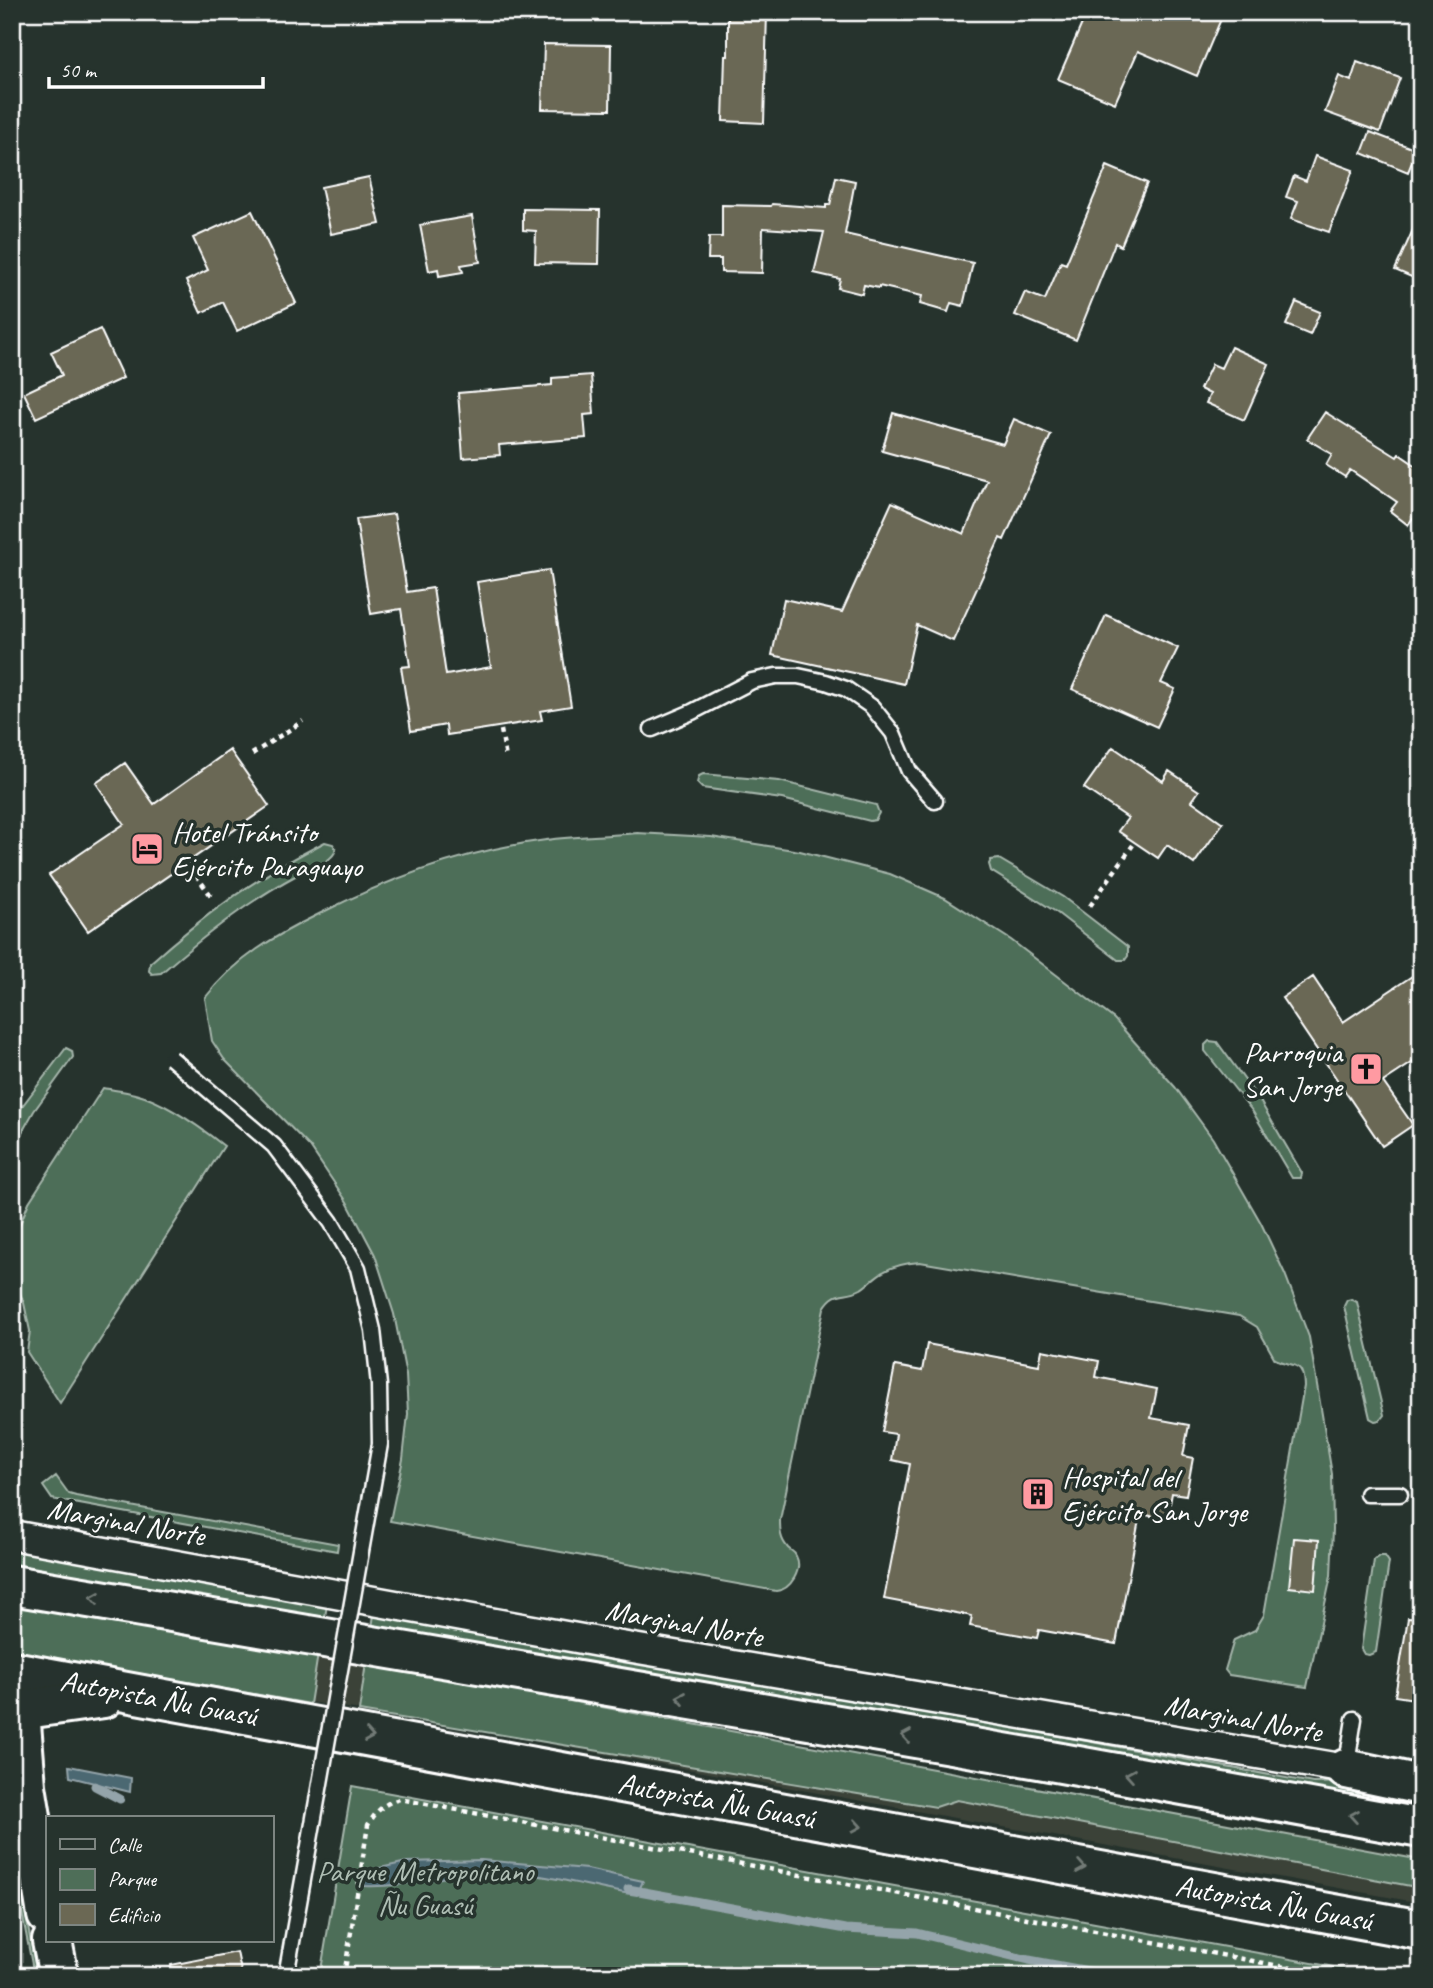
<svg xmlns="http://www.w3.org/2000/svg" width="1433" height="1988" font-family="Caveat,sans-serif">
<rect width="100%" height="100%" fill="#26332d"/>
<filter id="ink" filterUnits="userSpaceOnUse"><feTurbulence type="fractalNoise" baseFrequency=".0143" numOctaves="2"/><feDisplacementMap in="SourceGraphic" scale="14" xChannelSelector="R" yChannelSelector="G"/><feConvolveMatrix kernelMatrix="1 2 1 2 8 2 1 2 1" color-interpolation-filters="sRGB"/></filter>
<g filter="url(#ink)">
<!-- built -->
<path fill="#3b4339" d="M12,1610L391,1669L1421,1858V1903L380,1713L12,1655Z"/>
<!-- green -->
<path fill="#4e6e58" stroke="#a6b6ac" stroke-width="2" d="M703,774L779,781L876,805L879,813L875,820L870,821L782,799L702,788L697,783L699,776Z
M637,833L711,837L800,851L890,874L945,898L1011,940L1114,1019L1175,1087L1213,1139L1261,1223L1285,1274L1309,1337L1332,1474L1333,1529L1331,1576L1307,1687L1229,1675L1225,1670L1234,1640L1255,1630L1264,1615L1304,1386C1303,1359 1293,1368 1275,1359L1257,1327L1239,1316L920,1262C907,1263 894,1265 883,1272C875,1276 869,1284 861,1289C845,1298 836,1288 824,1308L780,1520C780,1531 780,1539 788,1548C792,1552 794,1551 796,1556C803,1569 791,1590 776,1591L390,1521L403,1459L408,1414L406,1375L394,1314L375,1255L347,1202L310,1147L224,1059L212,1041L205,998C235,959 276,935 319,914C392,877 466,850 546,840C576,836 607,836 637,833Z
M325,842L333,844L336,849C333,863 308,869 297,875C247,902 204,936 161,973L152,974L149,971L150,963C206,913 257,877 325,842Z
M999,859L1063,897L1128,947V956L1125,960H1118L1056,912L991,871L989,864L991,860Z
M1209,1041L1217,1042L1260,1101L1302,1173L1301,1178H1292L1253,1112L1205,1051V1045Z
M66,1048L72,1051L73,1057L34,1111L12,1150V1123L23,1105Z
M103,1088C113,1090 125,1091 135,1094C166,1102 200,1127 224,1146L60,1403L27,1352L30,1331L24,1303L12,1274L13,1241L29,1202Z
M1351,1299L1357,1302L1384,1415L1380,1420L1375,1421L1370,1418L1344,1306L1347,1300Z
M56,1476L69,1494L76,1496L338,1544L337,1551L52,1499L43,1486Z
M12,1544L328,1598L325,1617L12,1568Z
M1379,1556H1385L1389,1562L1376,1652L1369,1655L1364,1654L1361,1649L1374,1560Z
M12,1604L318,1654L310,1704L12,1651Z
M375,1609L1313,1783L1348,1782L1421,1796V1814L372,1627Z
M366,1663L1421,1860V1888L957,1800L936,1807L359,1711Z
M352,1786L1383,1976H320Z
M12,1841L37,1975H34L12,1861Z"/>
<!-- water -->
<path fill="#4c6872" stroke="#94a4aa" stroke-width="2" d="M69,1766L131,1778L130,1792L70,1777Z
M481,1860L587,1869L643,1881L637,1895C589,1888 541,1871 493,1872C450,1873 407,1888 364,1886L366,1871L407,1862Z"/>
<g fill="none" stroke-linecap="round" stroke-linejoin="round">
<!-- stream -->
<path stroke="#94a4aa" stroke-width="9" d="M95,1786L120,1799
M628,1889L846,1929L917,1933L1029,1960L1115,1976"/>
</g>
<!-- building -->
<path fill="#6b6854" stroke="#fff" stroke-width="2" d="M728,12H767L764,123L723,121L725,56H728Z
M1087,12H1224L1197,76L1138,51L1115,103L1058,79Z
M544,44L611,45L610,110L542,109Z
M1357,62L1400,78L1380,132L1325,112L1339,76L1351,81Z
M1370,132L1417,150L1408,172L1362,153Z
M1315,156L1353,170L1329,232L1291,219L1298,201L1286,197L1294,176L1306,181Z
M1107,166L1147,183L1121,246L1115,243L1076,340L1015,315L1025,292L1045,300L1061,262L1066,264Z
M369,177L380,224L331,234L321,187Z
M836,177L855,181L845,234L973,263L963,306L951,303L948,312L920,304L922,296L879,286V288L864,285L862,294L838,288L840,279L814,273L824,232L763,228L762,273L721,272V259H708L709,237H722V205L771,206L772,204L826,208V205H830Z
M523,209L600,210L599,264L535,263L536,231L523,230Z
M252,211L296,303L237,331L223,302L201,313L186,281L208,270L193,238Z
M1421,212V281L1395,270Z
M472,216L480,262L461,265L463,272L439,276L438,269L429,271L420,225Z
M1296,302L1320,312L1310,335L1286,325Z
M100,329L123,378L36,418L24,393L62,375L51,352Z
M1231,347L1269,364L1244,420L1206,403L1210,394L1200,389L1212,364L1221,368Z
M591,375L594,414L584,415L586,438L499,445L500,455L463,458L458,393L552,385V378Z
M1325,412L1397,457L1399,454L1421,469V519L1415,515L1408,525L1390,511L1397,502L1350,470L1345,477L1326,465L1332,454L1307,439Z
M893,413L1003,444L1014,419L1051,435L1004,540L1000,538L953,641L917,625L904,684L772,655L784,599L842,612L892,502L964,534L987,480L882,451Z
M394,514L407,592L433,588L446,675L491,667L477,582L549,570L571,706L540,711L542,720L447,735L446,725L411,731L401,667L410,666L401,609L371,614L356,519Z
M1106,615L1178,648L1161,683L1175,689L1157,727L1072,689Z
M1113,747L1163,781L1169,771L1199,791L1192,801L1223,823L1194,864L1167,845L1158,858L1118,831L1128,818L1084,788Z
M230,750L269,806L88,931L49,875L124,824L96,783L125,763L154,804Z
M1421,970V1057L1383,1082L1413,1125L1382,1146L1282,998L1313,977L1343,1022Z
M927,1344L1039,1365L1042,1350L1099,1361L1096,1377L1157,1389L1151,1418L1189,1425L1183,1456L1193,1458L1186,1495L1172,1493L1167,1519L1140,1514L1116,1644L1039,1630L1037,1638L970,1626L972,1616L884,1599L910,1464L892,1460L896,1434L882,1432L895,1366L922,1371Z
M1294,1538L1319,1540L1315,1590L1289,1587Z
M1408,1618L1421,1619V1700L1395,1696Z
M237,1952L242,1976H172L171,1965Z"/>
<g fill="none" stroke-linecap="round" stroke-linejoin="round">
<defs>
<path id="lane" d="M652,729L692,712L752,681L776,676H798L826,682L846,689L872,707L893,733L909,771L935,801
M1367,1494H1400
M1346,1769L1354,1719"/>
<path id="street" d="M12,1535L615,1645L1346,1769"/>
<path id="secondary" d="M20,1711L26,1786L47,1915
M52,1941L59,1976"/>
<g id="highway">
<path d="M12,1585L1039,1759L1421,1828"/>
<path id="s1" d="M12,1671L1421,1930"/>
<path d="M12,1711L104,1698"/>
<path d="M1346,1769L1421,1785"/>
</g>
</defs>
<!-- lane casing -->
<use href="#lane" stroke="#fff" stroke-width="19"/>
<!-- street casing -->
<use href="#street" stroke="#fff" stroke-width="33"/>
<!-- secondary casing -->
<use href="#secondary" stroke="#fff" stroke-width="44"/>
<!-- highway casing -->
<use href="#highway" stroke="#fff" stroke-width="44"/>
<!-- path -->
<path stroke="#fff" stroke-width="4.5" stroke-dasharray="5 5" stroke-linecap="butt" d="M501,730L506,758
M252,754L303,721
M190,867L212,897
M1090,906L1133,845
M1413,1381L1421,1380
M344,1976L368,1825C377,1810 384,1803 400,1799L1332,1976"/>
<!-- lane -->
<use href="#lane" stroke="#26332d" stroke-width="14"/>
<!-- street -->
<use href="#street" stroke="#26332d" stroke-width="28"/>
<!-- secondary -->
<use href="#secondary" stroke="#26332d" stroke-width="38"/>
<!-- highway -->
<use href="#highway" stroke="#26332d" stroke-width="38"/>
<defs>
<path id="lane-bridge" d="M171,1058L274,1146L331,1222L358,1268L373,1330L379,1385L380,1444L286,1976"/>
</defs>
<!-- lane-bridge casing -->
<use href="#lane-bridge" stroke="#fff" stroke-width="19" stroke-linecap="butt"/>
<!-- lane-bridge -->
<use href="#lane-bridge" stroke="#26332d" stroke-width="14"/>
</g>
<!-- one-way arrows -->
<defs><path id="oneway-chevron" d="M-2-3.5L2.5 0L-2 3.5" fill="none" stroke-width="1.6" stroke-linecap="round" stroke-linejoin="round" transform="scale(1.75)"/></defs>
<g stroke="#727a76">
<use href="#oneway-chevron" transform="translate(95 1598) rotate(-171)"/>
<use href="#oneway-chevron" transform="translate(681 1698) rotate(-170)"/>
<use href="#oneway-chevron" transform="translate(369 1736) rotate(10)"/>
<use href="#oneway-chevron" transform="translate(906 1736) rotate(-170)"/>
<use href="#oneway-chevron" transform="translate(1130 1775) rotate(-170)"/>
<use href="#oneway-chevron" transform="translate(1354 1816) rotate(-170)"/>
<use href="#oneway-chevron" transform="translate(857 1826) rotate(10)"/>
<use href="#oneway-chevron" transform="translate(1081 1867) rotate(10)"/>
</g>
</g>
<!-- icons -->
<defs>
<symbol id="hotel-square" viewBox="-11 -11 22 22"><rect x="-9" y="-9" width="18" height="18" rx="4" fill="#ff9aa2" stroke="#26332d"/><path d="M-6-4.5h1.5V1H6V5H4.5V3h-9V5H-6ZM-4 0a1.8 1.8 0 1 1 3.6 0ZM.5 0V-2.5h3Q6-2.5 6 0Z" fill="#111"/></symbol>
<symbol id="church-square" viewBox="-11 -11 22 22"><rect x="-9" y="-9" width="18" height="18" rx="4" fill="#ff9aa2" stroke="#26332d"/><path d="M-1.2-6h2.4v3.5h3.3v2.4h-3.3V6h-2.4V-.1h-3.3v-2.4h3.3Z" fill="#111"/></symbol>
<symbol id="building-square" viewBox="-11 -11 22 22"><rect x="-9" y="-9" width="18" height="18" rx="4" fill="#ff9aa2" stroke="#26332d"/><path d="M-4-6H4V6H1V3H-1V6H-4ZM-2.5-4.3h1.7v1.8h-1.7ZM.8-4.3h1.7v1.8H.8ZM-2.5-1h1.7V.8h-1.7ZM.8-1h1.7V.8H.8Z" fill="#111"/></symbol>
</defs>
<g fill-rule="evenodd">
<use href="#hotel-square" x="128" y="830" width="38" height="38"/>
<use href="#church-square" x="1347" y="1050" width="38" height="38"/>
<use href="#building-square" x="1019" y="1475" width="38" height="38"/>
</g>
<g text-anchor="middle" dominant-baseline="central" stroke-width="7" stroke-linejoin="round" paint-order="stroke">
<!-- poi labels -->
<g font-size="30" fill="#fff" stroke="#26332d" text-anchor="start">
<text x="172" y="832">Hotel Tránsito<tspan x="172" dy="34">Ejército Paraguayo</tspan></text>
<text x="1342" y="1052" text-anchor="end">Parroquia<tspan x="1342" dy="34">San Jorge</tspan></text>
<text x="1062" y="1477">Hospital del<tspan x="1062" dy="34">Ejército San Jorge</tspan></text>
</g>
<!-- street labels -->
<g font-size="30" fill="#fff" stroke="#26332d">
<text transform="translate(126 1522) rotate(10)">Marginal Norte</text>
<text transform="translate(684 1623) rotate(10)">Marginal Norte</text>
<text stroke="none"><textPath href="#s1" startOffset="149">Autopista Ñu Guasú</textPath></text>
<text transform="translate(1243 1718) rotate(10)">Marginal Norte</text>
<text stroke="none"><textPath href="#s1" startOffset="716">Autopista Ñu Guasú</textPath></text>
<text stroke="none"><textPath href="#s1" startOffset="1283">Autopista Ñu Guasú</textPath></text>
</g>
<!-- park labels -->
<g font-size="30" fill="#afbeb4" stroke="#26332d">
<text x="425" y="1871">Parque Metropolitano<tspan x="425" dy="34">Ñu Guasú</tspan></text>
</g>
</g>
<!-- margin -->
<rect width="1433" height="1988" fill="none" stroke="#26332d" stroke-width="42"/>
<rect x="21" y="21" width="1391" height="1946" fill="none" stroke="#fff" stroke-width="2.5" filter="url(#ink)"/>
<!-- legend -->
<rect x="46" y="1816" width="228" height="126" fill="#26332d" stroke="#7d8581" stroke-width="2"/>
<rect x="60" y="1839" width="35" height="10" fill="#26332d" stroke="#7d8581" stroke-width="2"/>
<text x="108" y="1852" font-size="21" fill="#ffffff">Calle</text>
<rect x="60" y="1869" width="35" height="21" fill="#4e6e58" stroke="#7d8581" stroke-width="2"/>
<text x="108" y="1886" font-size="21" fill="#ffffff">Parque</text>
<rect x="60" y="1904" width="35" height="21" fill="#6b6854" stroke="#7d8581" stroke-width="2"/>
<text x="108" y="1922" font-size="21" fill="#ffffff">Edificio</text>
<!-- scale -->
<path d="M49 77v10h214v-10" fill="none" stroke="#ffffff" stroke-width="3.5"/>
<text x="60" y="77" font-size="21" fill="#ffffff" stroke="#26332d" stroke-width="5" paint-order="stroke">50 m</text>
</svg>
